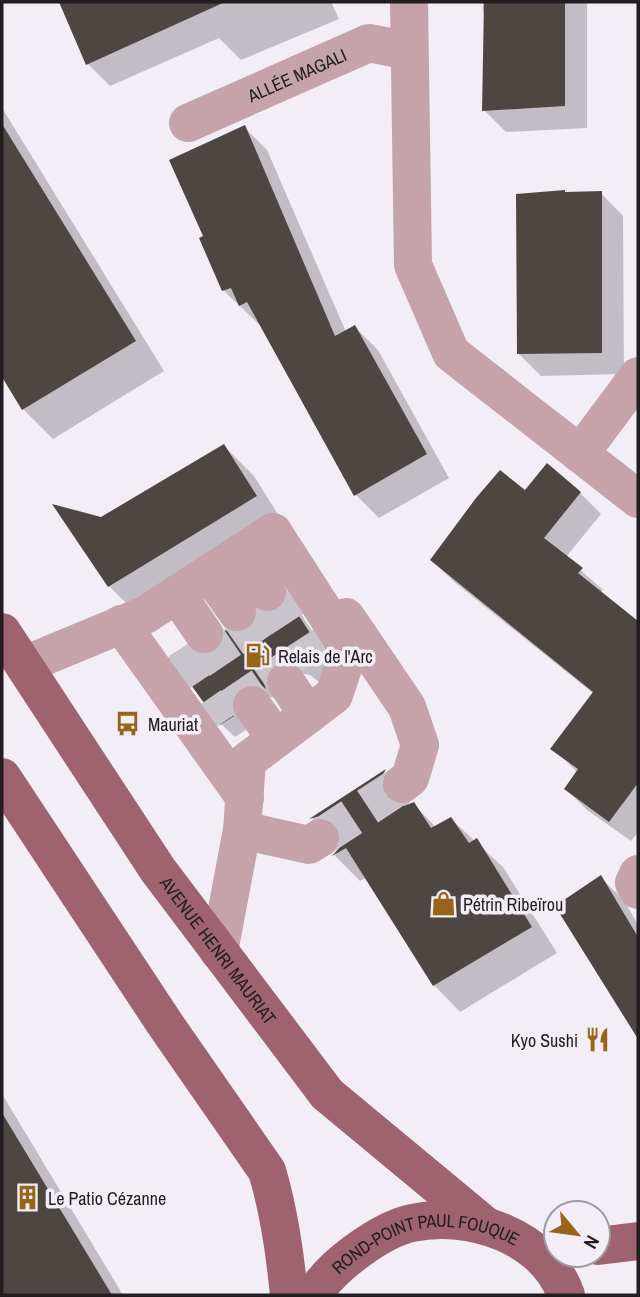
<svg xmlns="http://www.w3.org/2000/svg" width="640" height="1297" font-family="'Archivo Narrow',sans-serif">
<rect width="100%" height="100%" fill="#f3edf5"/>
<!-- shadow -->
<path fill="#0003" d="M60,2H331L339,19L241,60L219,38L110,86L88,64Z
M483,2H587V128L506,132L484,110L486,15L483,12Z
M2,108L164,371L53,439L23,409L2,374Z
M244,127L267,150L346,332L355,327L378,350L449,478L379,518L356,495L264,329L223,290L205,237Z
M601,193L623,216L624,374L541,376L519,354L567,194Z
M224,446L254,476L286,527L139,616L109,586L101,519Z
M525,493H580L601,514L566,557L603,590L600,593L638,623V832L631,841L587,810L566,789L578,773L553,748L594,694L453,581L432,560Z
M288,601L301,614L337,669L319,682L310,675L300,673L276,698L264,696L243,721L246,730L235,737L221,724L194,656L206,657L217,654L238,636L250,632L269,616L279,612Z
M386,772L412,797L407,807L413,804L436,827L451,819L503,867L557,953L460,1012L434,985L367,877L360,881L335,856L342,843L337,844L312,819Z
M601,878L624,900L638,925V1036L557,906Z
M2,1094L123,1295H2Z"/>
<!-- building -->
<path fill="#4e4643" d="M59,2H225L86,65Z
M484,2H565V106L482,111Z
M2,124L136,341L22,410L2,377Z
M245,125L335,336L355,325L427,454L354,496L247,302L239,306L231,288L222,291L199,238L203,236L169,160Z
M565,190V192L602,191V353L517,354L516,194Z
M224,444L257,496L108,587L52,504L101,517Z
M547,463L581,492L544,538L583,568L578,573L638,621V783L609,822L564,789L578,769L550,749L593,692L430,560L476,498L500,470L525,490Z
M287,598L324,654V657L304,670L295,662L285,660L274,663L266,673L264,683L266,689L261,685L251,683L239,688L232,696L230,706L234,716L220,725L170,656L186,646L195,654L206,656L216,652L224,643L225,630L238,634L249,630L257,622L259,612L269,614L278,611Z
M386,769L382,776L380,786L385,798L394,804L404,806L414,802L431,828L451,817L469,843L477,838L532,927L433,986L346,848L332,856L340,847L342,838L338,826L329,818L320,816L309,819Z
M601,875L638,937V1039L555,906Z
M2,1113L112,1295H2Z"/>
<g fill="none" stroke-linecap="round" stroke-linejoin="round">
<!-- minor-tunnel -->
<path stroke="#c9c4cb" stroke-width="38" stroke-dasharray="38 19" stroke-linecap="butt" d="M267,592L314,664
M237,612L286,682
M204,634L252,705
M173,654L221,724
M320,838L402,784"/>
<!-- minor -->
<g stroke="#c6a2aa" stroke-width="38">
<path d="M409,2L413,265L451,353L638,499"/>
<path id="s1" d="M188,123L369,43L409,51"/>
<path d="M580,454L638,376"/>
<path d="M241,552L267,592"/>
<path d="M209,573L237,612"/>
<path d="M177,594L204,634"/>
<path d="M346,617L407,707L420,745L410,778L402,784"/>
<path d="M121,624L245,798"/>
<path d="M24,665L145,615L273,532"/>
<path d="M286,682L308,715"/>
<path d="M252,705L276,739"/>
<path d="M242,830L309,845L320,838"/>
<path d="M638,874L634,883L638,890"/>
<path d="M219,952L242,830L247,761L334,695L349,650L273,532"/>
</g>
<!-- major -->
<g stroke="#9f6270" stroke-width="38">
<path id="s2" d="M2,632L158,870L327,1094L486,1226"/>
<path d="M2,777L165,1024L267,1171C279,1211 285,1253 289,1295"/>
<path d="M598,1246L638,1241"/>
<path id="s3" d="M314,1295C330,1267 380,1230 412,1223C470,1211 545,1236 566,1295"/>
</g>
</g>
<!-- icons -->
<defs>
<symbol id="fuel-bare" viewBox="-9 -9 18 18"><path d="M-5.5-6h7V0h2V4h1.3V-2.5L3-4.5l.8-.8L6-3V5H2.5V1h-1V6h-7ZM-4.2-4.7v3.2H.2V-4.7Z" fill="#976419" stroke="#f3edf5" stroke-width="2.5" paint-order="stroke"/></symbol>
<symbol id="bus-bare" viewBox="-9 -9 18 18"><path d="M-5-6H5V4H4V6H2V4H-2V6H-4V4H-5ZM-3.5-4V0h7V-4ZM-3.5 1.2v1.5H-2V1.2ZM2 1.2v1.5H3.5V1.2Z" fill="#976419" stroke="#f3edf5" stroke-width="2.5" paint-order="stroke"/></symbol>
<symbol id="shop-bare" viewBox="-9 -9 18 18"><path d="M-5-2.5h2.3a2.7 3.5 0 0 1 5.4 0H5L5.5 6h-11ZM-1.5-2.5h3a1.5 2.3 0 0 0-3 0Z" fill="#976419" stroke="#f3edf5" stroke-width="2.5" paint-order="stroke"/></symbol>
<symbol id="restaurant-bare" viewBox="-9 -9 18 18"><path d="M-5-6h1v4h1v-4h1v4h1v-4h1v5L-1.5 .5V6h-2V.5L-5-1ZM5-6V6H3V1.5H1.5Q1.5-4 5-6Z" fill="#976419" stroke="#f3edf5" stroke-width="2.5" paint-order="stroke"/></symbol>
<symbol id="building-bare" viewBox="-9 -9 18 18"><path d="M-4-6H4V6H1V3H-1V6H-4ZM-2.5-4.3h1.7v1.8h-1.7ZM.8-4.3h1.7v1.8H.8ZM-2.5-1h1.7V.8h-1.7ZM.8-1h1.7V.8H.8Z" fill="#976419" stroke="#f3edf5" stroke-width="2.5" paint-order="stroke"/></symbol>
</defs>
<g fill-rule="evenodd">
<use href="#fuel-bare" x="240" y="638" width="35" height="35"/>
<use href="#bus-bare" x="110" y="706" width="35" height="35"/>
<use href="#shop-bare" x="426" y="886" width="35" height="35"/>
<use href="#restaurant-bare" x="580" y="1022" width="35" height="35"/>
<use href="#building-bare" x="10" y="1180" width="35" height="35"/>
</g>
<g text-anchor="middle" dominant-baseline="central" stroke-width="7" stroke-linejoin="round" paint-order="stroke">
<!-- street labels -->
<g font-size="18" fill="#201e21" stroke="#f3edf5">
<text stroke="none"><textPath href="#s1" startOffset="119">ALLÉE MAGALI</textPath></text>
<text stroke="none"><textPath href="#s2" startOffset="385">AVENUE HENRI MAURIAT</textPath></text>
<text stroke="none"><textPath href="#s3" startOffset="133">ROND-POINT PAUL FOUQUE</textPath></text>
</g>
<!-- poi labels -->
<g font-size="18" fill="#201e21" stroke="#f3edf5" text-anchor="start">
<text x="278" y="656">Relais de l'Arc</text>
<text x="148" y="724">Mauriat</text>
<text x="463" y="904">Pétrin Ribeïrou</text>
<text x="578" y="1040" text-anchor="end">Kyo Sushi</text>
<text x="48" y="1198">Le Patio Cézanne</text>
</g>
</g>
<!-- border -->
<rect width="640" height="1297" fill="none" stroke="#201e21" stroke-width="7"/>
<!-- north arrow -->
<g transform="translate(577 1234) rotate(119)"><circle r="33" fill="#f3edf5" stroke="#9f9aa0" stroke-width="2"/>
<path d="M0-5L12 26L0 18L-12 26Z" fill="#976419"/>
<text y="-10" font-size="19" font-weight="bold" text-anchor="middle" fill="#201e21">N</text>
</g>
</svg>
